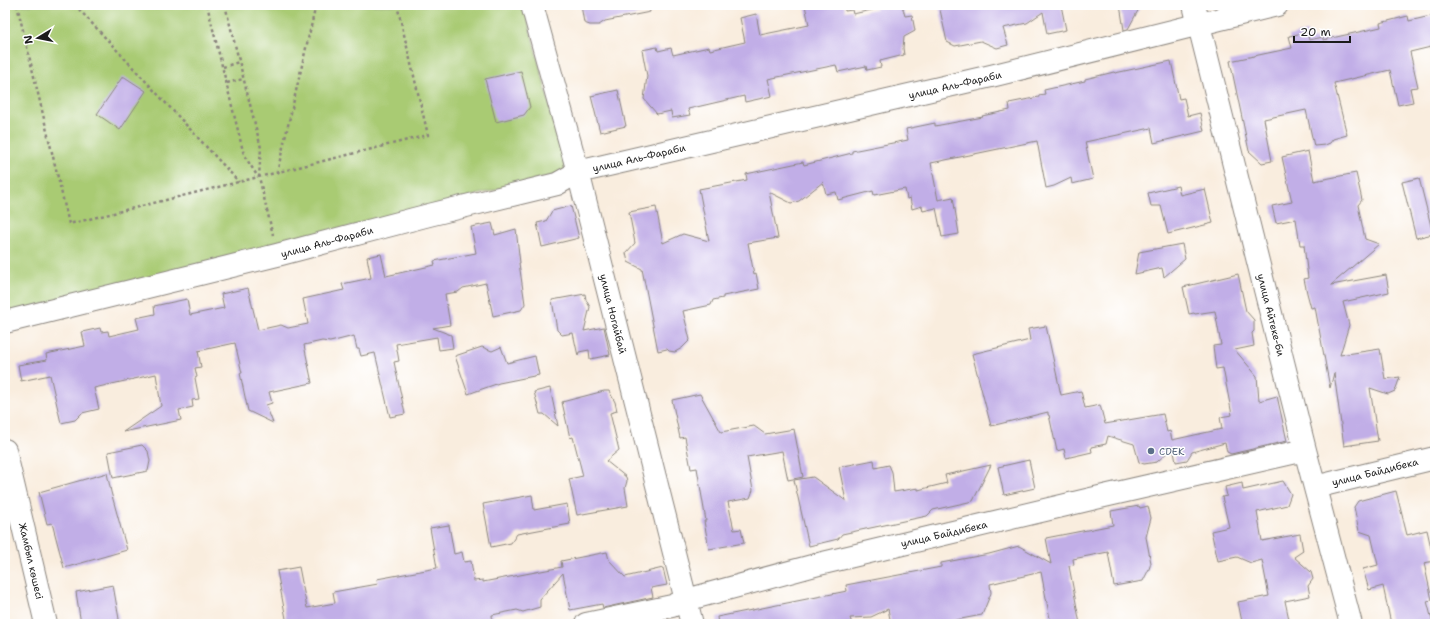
<svg xmlns="http://www.w3.org/2000/svg" width="1440" height="629" font-family="'Shantell Sans',sans-serif">
<rect width="100%" height="100%" fill="#fff"/>
<filter id="ink" filterUnits="userSpaceOnUse"><feTurbulence type="fractalNoise" baseFrequency=".025" numOctaves="2"/><feDisplacementMap in="SourceGraphic" scale="8" xChannelSelector="R" yChannelSelector="G"/><feConvolveMatrix kernelMatrix="1 2 1 2 8 2 1 2 1" color-interpolation-filters="sRGB"/></filter>
<filter id="wash" filterUnits="userSpaceOnUse"><feTurbulence type="fractalNoise" baseFrequency=".012" numOctaves="4" result="noise"/><feDisplacementMap in="SourceGraphic" scale="16" xChannelSelector="R" yChannelSelector="G"/><feGaussianBlur stdDeviation="0.9" result="paint"/><feColorMatrix in="noise" values="0 0 0 0 0 0 0 0 0 0 0 0 0 0 0 0 0 1.4 0 .05"/><feComposite in="paint" operator="in"/></filter>
<g filter="url(#wash)">
<rect width="100%" height="100%" fill="#f9edde"/>
<!-- green -->
<path fill="#a9cb73" stroke="#627448" d="M5,5H524L567,172L5,314Z"/>
<g id="blocks">
<!-- building -->
<path fill="#c1aee7" d="M581,5H649L650,12L605,21L599,25H590L584,23Z
M805,5H844L845,11L852,10L853,14L876,9L880,5H902L905,16L912,15L915,31L904,37L903,48L904,55L880,61L881,67L867,70L866,66L838,72L836,65L768,79L772,96L745,102L744,96L688,109L690,115L672,118L671,111L657,114L644,99L647,76L642,50L657,47L658,51L671,48L673,55L709,47L710,50L745,42L740,18L756,14L760,35L809,25Z
M939,5H1061L1066,30L1047,34L1043,12L1027,23L1003,28L1008,45L997,48L981,41L955,46L947,42Z
M1120,5H1141L1128,29L1124,30Z
M1435,15V46L1410,52L1418,87L1410,88L1413,102L1398,105L1390,70L1334,83L1347,135L1333,139L1330,143L1325,145L1314,146L1306,110L1264,119L1272,161L1262,163L1249,151L1230,61L1292,48L1289,36L1307,32L1309,40L1323,37V40L1381,27L1380,23L1408,16L1409,21Z
M1171,61L1179,99L1184,98L1188,116L1200,113L1204,131L1154,143L1151,128L1085,142L1093,179L1072,184L1071,178L1054,186L1046,188L1037,141L931,163L938,200L953,197L959,234L942,237L936,208L923,211L922,206L912,209L910,198L907,199L905,189L874,195L873,191L838,200L836,192L826,194L823,182L799,201L791,203L769,192L778,238L748,243L754,274L756,273L759,289L723,296V298L713,300L711,305L683,311L690,340L682,348L675,352L669,351L667,349L658,351L642,269L628,262L626,253L635,243L629,212L656,207L663,243L683,234L709,241L699,189L747,180L746,174L803,162L804,165L852,153V151L908,140L906,129L935,123V126L983,117L982,116L1010,110L1009,103L1039,97V95L1045,94L1044,90L1085,81V79L1114,72L1115,73Z
M521,71L530,107L524,115L496,122L485,79Z
M123,76L146,91L120,130L97,114Z
M618,90L626,126L600,132L591,96Z
M1308,151L1314,181L1356,173L1362,200L1358,205L1365,239L1379,244L1331,285L1386,275L1389,292L1343,302L1349,325L1340,355L1380,349L1385,379L1400,377L1395,391L1388,394L1370,388L1378,441L1344,446L1334,373L1330,388L1315,307L1311,308L1307,293L1304,279L1308,278L1304,245H1300L1296,219L1276,223L1272,206L1292,202L1282,157Z
M1419,178L1433,234L1416,238L1402,182Z
M1178,186L1180,195L1205,189L1213,223L1168,234L1161,206H1151L1148,193Z
M571,206L579,238L542,247L537,223L546,221L552,211Z
M492,223L495,235L516,229L520,263H519L525,304L521,310L493,316L486,283L463,288L458,292L445,294L450,325L433,328L451,335L453,348L439,350L437,337L396,344L399,361L394,362L405,414L390,417L375,353L361,356L359,349H357L354,336L330,342L322,341L304,345L312,383L269,392L272,403L266,405L273,423L248,411L240,373H242L235,343L198,351L201,367L195,368L197,377L195,378L199,399L192,400L193,407L179,410L181,420L123,432L161,406L156,374L94,388L99,409L82,413L75,420L61,423L50,375L21,381L18,365L47,360L46,354L85,346L82,332L100,328L101,332L108,331L109,336L139,329L136,318L155,314L154,306L187,299L190,315L224,308L221,294L248,288L258,330L281,325L288,328L308,324L303,299L344,290L342,284L371,278L367,257L381,254L386,276L435,265L434,261L476,253L471,227Z
M1182,244L1185,259L1164,277L1162,268L1135,274L1139,252Z
M1238,274L1246,311L1254,320V331L1252,333L1254,346L1235,350L1257,376L1259,401L1277,396L1287,441L1231,454L1227,452L1225,443L1192,452L1187,460L1176,462L1173,447L1157,462L1144,464L1139,462L1134,444L1108,436L1106,444L1091,447L1092,452L1066,458L1064,449L1057,451L1049,415H1048V412L991,426L972,354L1030,340L1028,329L1046,326L1061,395L1081,391L1085,408L1100,405L1105,424L1163,414L1167,432L1170,431L1172,440L1222,429L1220,417L1232,415L1223,368L1216,369L1213,346L1221,345L1215,311L1195,314L1194,313L1189,314L1183,287Z
M585,294L586,300L590,307L584,331L604,327L610,355L590,359L589,350L579,352L578,356L573,333L562,335L557,330L552,300Z
M482,347L492,351L501,347L507,363L535,356L539,375L499,383L468,394L455,356Z
M550,388L558,426L544,414H540L534,392Z
M604,391H609L615,402L617,411L610,413L619,450L606,461L626,477L627,481L625,488L628,506L577,515L569,479L583,476L573,437L570,438L562,402Z
M700,394L721,432L754,426L765,434L794,429L803,477L788,480L782,451L747,457L753,490L750,498L728,502L734,530L741,529L744,543L709,549L704,521H706L697,468L691,469L685,437L680,438L672,400Z
M142,445L148,451L150,461L148,471L113,478L108,452Z
M874,460L875,468L889,465L892,472L894,492L918,488V490L947,483L945,475L991,465L973,501L933,510L927,516L842,534L838,539L809,546L794,480L813,477L846,501L839,467Z
M1029,460L1035,488L1004,495L998,467Z
M107,473L111,492L127,550L64,568L52,523L47,524L39,492Z
M1283,481L1291,494L1287,505L1257,512L1262,541L1300,534L1303,551L1294,557L1311,572L1313,579L1308,586L1310,596L1285,601L1290,624H1252L1251,620L1242,622L1238,602L1269,596L1262,560L1251,563L1237,557L1218,561L1211,531L1229,527L1222,497L1227,496L1225,487L1242,483L1243,490Z
M1396,491L1407,535L1427,530L1434,561L1424,563L1432,600L1427,601L1433,624H1391L1383,586L1369,590L1363,569L1378,565L1371,535L1359,531L1354,507L1358,501Z
M532,495L534,510L567,504L570,524L517,534L511,543L491,547L483,504Z
M1139,506L1140,508L1148,506L1151,518L1146,537L1151,563L1149,569L1143,581L1114,586L1108,552L1073,559L1074,565L1069,566L1080,624H1051L1041,572L990,584L991,593L982,615L935,624H891L888,609L871,617L850,618L852,624H718L717,617L847,591L846,585L941,567V563L989,554L1019,546L1051,564L1046,538L1113,525L1111,511Z
M449,525L454,554L462,552L464,562L471,561L474,581L483,580V582L562,567L561,561L607,552L609,560L625,577L663,568L667,585L651,588L653,597L603,608L602,604L570,610L563,573L540,599V607L523,612L517,610L492,615L493,624H287L277,571L299,567L307,608L335,603L333,592L378,584L377,579L437,568L430,528Z
M113,585L119,619L114,624H81L76,592Z"/>
</g>
</g>
<g filter="url(#ink)">
<use href="#blocks" fill-opacity="0" stroke="#8a847d" stroke-width="1"/>
<g fill="none" stroke-linecap="round" stroke-linejoin="round">
<defs>
<path id="minor" d="M532,5L578,172L692,624
M1194,5L1305,450L1351,624
M5,322L277,255L429,215L557,184L578,172L991,76L1277,5
M5,450L46,624
M1315,487L1435,458
M586,624L672,606L686,600L819,564L1091,499L1305,450"/>
</defs>
<!-- minor casing -->
<use href="#minor" stroke="#8a847d" stroke-width="24"/>
<!-- path -->
<path stroke="#8a847d" stroke-width="2.5" stroke-dasharray="3 3" stroke-linecap="butt" d="M17,5L69,224L428,135L397,5
M75,5L239,182
M207,5L244,155L258,177
M225,5L261,148L259,177L273,235
M223,67L239,62
M227,83L243,79
M277,173L316,5"/>
<!-- minor -->
<use href="#minor" stroke="#fff" stroke-width="22"/>
</g>
</g>
<!-- markers -->
<circle fill="#5c6f8a" stroke="#fff" stroke-width="1.5" cx="1151" cy="451" r="4"/>
<g text-anchor="middle" dominant-baseline="central" stroke-width="3" stroke-linejoin="round" paint-order="stroke">
<!-- street labels -->
<g font-size="10" fill="#1c1c1c" stroke="#fff">
<text transform="translate(955 85) rotate(-13)">улица Аль-Фараби</text>
<text transform="translate(639 158) rotate(-13)">улица Аль-Фараби</text>
<text transform="translate(327 242) rotate(-15)">улица Аль-Фараби</text>
<text transform="translate(613 314) rotate(76)">улица Ногайбай</text>
<text transform="translate(1271 315) rotate(76)">улица Айтеке-би</text>
<text transform="translate(1375 472) rotate(-14)">улица Байдибека</text>
<text transform="translate(944 534) rotate(-13)">улица Байдибека</text>
<text transform="translate(31 561) rotate(77)">Жамбыл көшесі</text>
</g>
<!-- service labels -->
<g font-size="10" fill="#4e5e75" stroke="#fff" text-anchor="start">
<text x="1159" y="451">CDEK</text>
</g>
</g>
<!-- margin -->
<rect width="1440" height="629" fill="none" stroke="#fff" stroke-width="20"/>
<!-- north arrow -->
<g transform="translate(38 38) rotate(260)" stroke="#ffffff" stroke-width="3" paint-order="stroke">
<path d="M0-3L7 15L0 10L-7 15Z" fill="#1c1c1c"/>
<text y="-6" font-size="11" font-weight="bold" text-anchor="middle" fill="#1c1c1c">N</text>
</g>
<!-- scale -->
<path d="M1294 36v6h56v-6" fill="none" stroke="#1c1c1c" stroke-width="2"/>
<text x="1300" y="36" font-size="12" fill="#1c1c1c" stroke="#ffffff" stroke-width="3" paint-order="stroke">20 m</text>
</svg>
